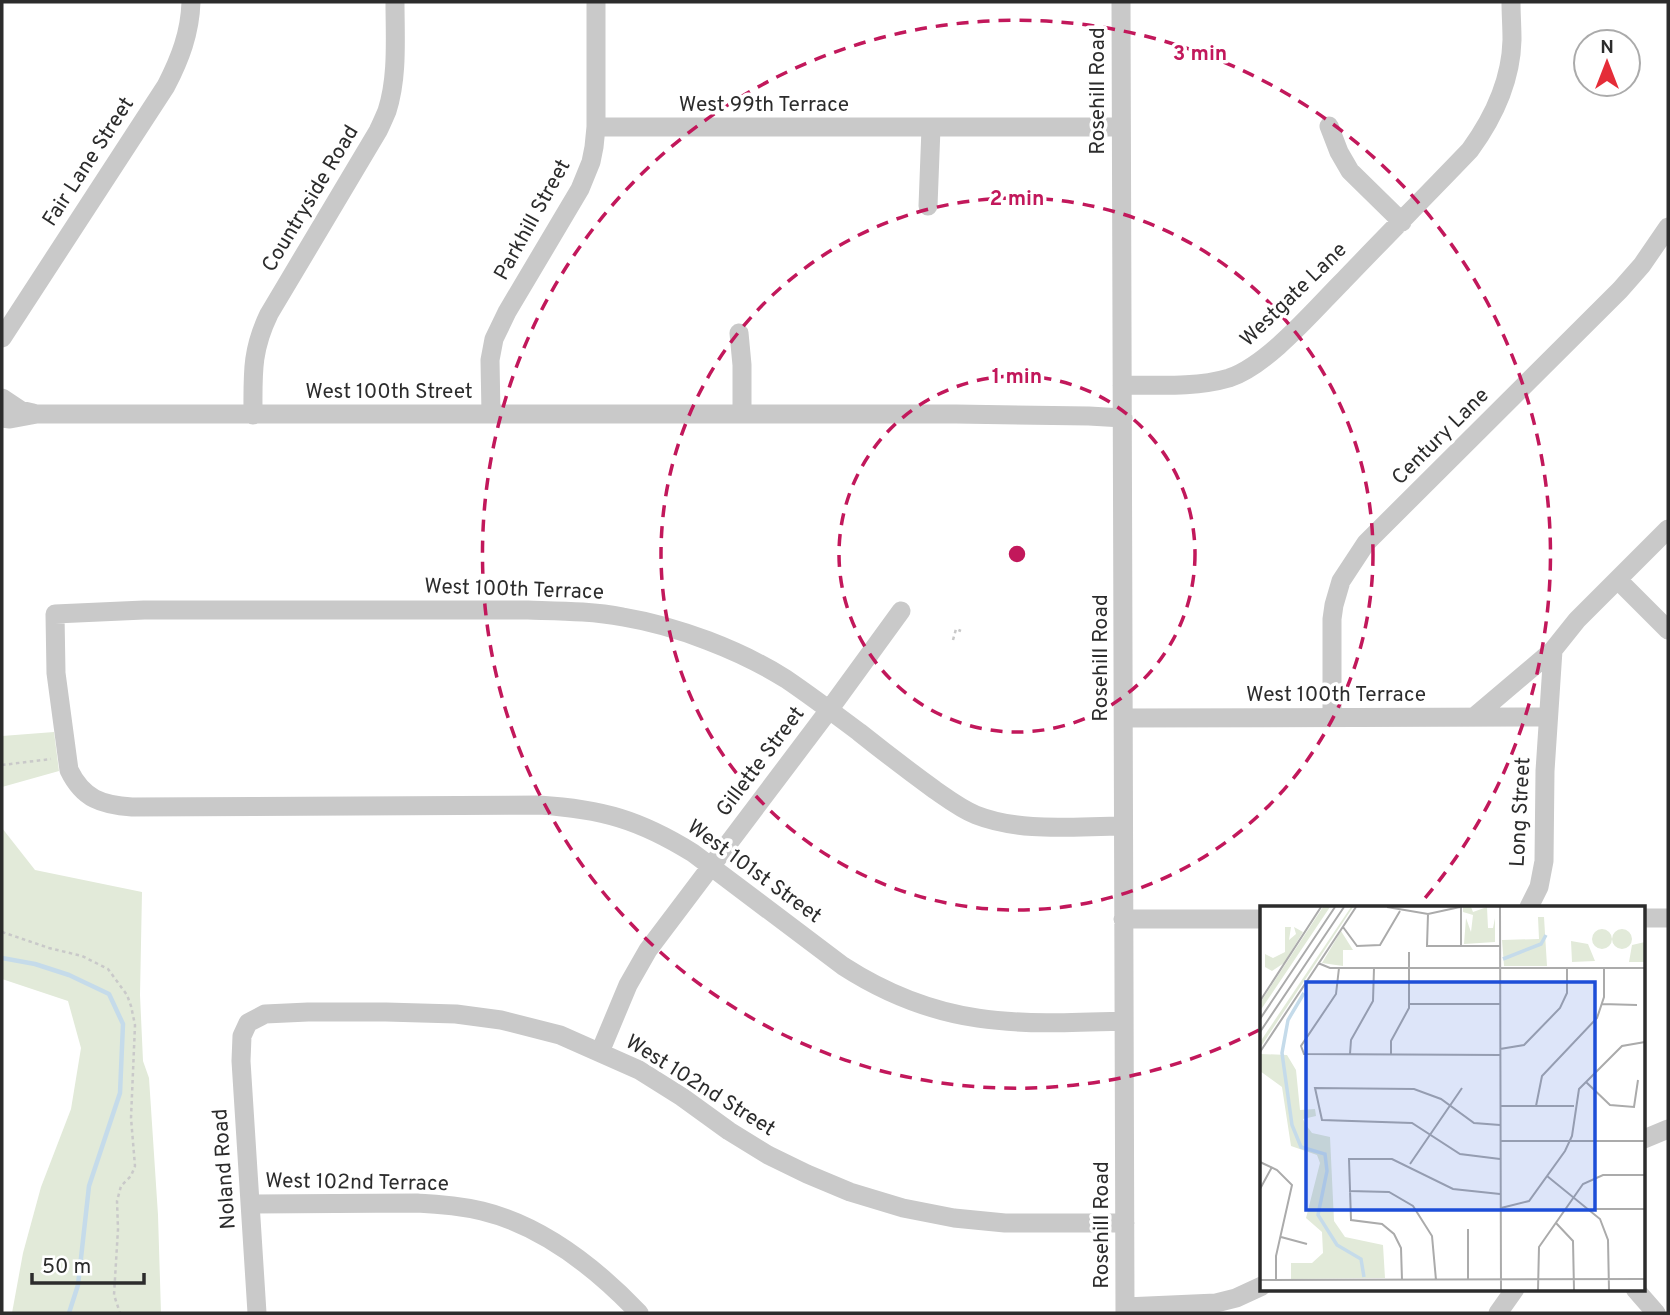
<svg xmlns="http://www.w3.org/2000/svg" width="1670" height="1315" font-family="Overpass,sans-serif">
<rect width="100%" height="100%" fill="#fff"/>
<!-- green -->
<path fill="#e2ead9" d="M54,732L59,771L2,787V736Z
M2,828L35,870L142,892L140,995L143,1061L149,1078L158,1215L161,1313H12L23,1253L41,1187L71,1109L81,1048L68,1001L2,979Z"/>
<g fill="none" stroke-linecap="round" stroke-linejoin="round">
<!-- stream -->
<path stroke="#c5dbea" stroke-width="4.5" d="M2,958L35,964L69,975L109,994L123,1024L120,1093L89,1186L78,1285L69,1313"/>
<!-- path -->
<path stroke="#c9c9c9" stroke-width="2.5" stroke-dasharray="3.5 3.5" stroke-linecap="butt" d="M953,640L956,629L961,631
M2,765L51,759
M2,932L49,948L82,956L108,969L127,995L131,1006L135,1025L131,1118L135,1166L131,1176L121,1186L117,1201L118,1229L114,1295L120,1313"/>
<!-- minor -->
<path stroke="#c9c9c9" stroke-width="19" d="M1121,2L1125,1313
M1329,126L1339,152L1350,171L1402,222
M596,127H1121
M928,206L931,128
M739,333L742,365V414
M2,338L166,86C180,59 190,33 191,2
M1122,385C1157,385 1195,388 1229,378C1268,365 1314,310 1343,281C1385,237 1428,194 1470,150C1494,117 1511,81 1512,40C1512,27 1511,14 1511,2
M2,398L20,410L33,413
M491,414L490,360L494,339L507,312L580,189L591,162L594,147L596,127V2
M253,415C253,375 251,351 269,314L378,131C381,125 384,118 387,111C398,77 395,38 395,2
M2,418L10,419L37,414H956L1089,416L1123,418
M1618,580L1668,630
M1332,717V619L1334,605L1341,581L1366,543L1620,290L1642,265L1668,227
M1474,717L1553,650
M1124,718L1548,717
M1123,826C1075,826 1022,833 976,815C961,809 948,799 935,790C909,771 884,752 859,732C835,714 811,696 786,679C740,650 677,626 623,617C592,611 560,611 528,610H144L55,614L56,673L69,770C83,799 102,805 132,807L539,805C602,809 640,820 693,853L843,966C939,1028 1015,1025 1124,1021
M1529,907L1539,887L1544,861L1545,771L1553,650L1577,620L1668,529
M1644,918H1668
M1123,919H1262
M600,1052L628,985L648,950L829,710L901,611
M1644,1139L1668,1129
M250,1204L417,1203C439,1204 461,1206 482,1211C544,1226 596,1268 639,1313
M1635,1289L1656,1313
M1125,1307L1216,1303L1236,1298L1262,1286
M257,1313L241,1061L242,1036L248,1023L265,1014L308,1012H386L456,1014L501,1020L560,1035L639,1070L682,1097L729,1131L768,1155L807,1174L850,1192L903,1208L954,1218L1005,1223H1125
M1498,1313L1515,1289"/>
</g>
<!-- distance rings -->
<g fill="none" stroke="#c2185b" stroke-width="3.5" stroke-dasharray="12 9">
<circle cx="1017" cy="554" r="178"/>
<circle cx="1017" cy="554" r="356"/>
<path d="M1259 1030A534 534 0 1 1 1420 904"/>
</g>
<g text-anchor="middle" dominant-baseline="central" stroke-width="7" stroke-linejoin="round" paint-order="stroke">
<!-- street labels -->
<g font-size="21" fill="#2c2c2c" stroke="#fff">
<text transform="translate(1098 91) rotate(-90)">Rosehill Road</text>
<text x="764" y="105">West 99th Terrace</text>
<text transform="translate(89 162) rotate(-57)">Fair Lane Street</text>
<text transform="translate(311 199) rotate(-59)">Countryside Road</text>
<text transform="translate(533 220) rotate(-61)">Parkhill Street</text>
<text transform="translate(1294 295) rotate(-44)">Westgate Lane</text>
<text x="389" y="392">West 100th Street</text>
<text transform="translate(1441 437) rotate(-45)">Century Lane</text>
<text transform="translate(514 590) rotate(2)">West 100th Terrace</text>
<text transform="translate(1101 658) rotate(-90)">Rosehill Road</text>
<text x="1336" y="695">West 100th Terrace</text>
<text transform="translate(761 762) rotate(-53)">Gillette Street</text>
<text transform="translate(1521 812) rotate(-87)">Long Street</text>
<text transform="translate(754 872) rotate(36)">West 101st Street</text>
<text transform="translate(700 1086) rotate(32)">West 102nd Street</text>
<text transform="translate(225 1169) rotate(-94)">Noland Road</text>
<text transform="translate(357 1183) rotate(1)">West 102nd Terrace</text>
<text transform="translate(1102 1225) rotate(-90)">Rosehill Road</text>
</g>
</g>
<!-- overview -->
<g transform="translate(1260 906)">
<rect width="385" height="385" fill="#fff"/>
<path d="M63,1H70L0,105V97ZM91,1H93L0,142V136ZM203,1H211L213,6L227,1L228,22H233L235,12V36L204,38L206,12L211,26L213,9L203,6ZM278,11H284L287,60H244L242,34L279,33ZM25,21H31L29,34L36,28L34,21L43,26L24,57L12,65L5,61V48L13,52L25,46ZM332 33a10 10 0 1 1 20 0a10 10 0 1 1-20 0ZM352 33a10 10 0 1 1 20 0a10 10 0 1 1-20 0ZM81,25L93,44H83V60L62,57ZM311,35L328,38L335,55L312,56ZM385,36V56H369L372,39ZM0,148L27,149L36,164L40,204L55,203L56,210L43,213L46,219L52,227L70,231L74,315L85,331L123,339L125,372L31,373V357H52L63,347L62,326L46,312L60,257L57,249L31,240L22,181L0,165Z" fill="#e2ead9"/>
<path fill="none" stroke="#c5dbea" stroke-width="3.5" d="M243,53L281,38L286,29M44,87L28,114L22,147L32,219L41,241L65,248L67,265L58,309L77,339L101,353L104,371"/>
<path fill="none" stroke="#ababab" stroke-width="2" d="M127,1L168,8L200,1M201,1V40M240,1L241,384M168,8L167,40H240M83,21L97,40L120,39L140,5M58,57L70,62H385M79,62L76,88L41,140L44,148L240,149M0,95L61,1M149,98H240M342,98L377,99M0,113L75,1M0,126L84,1M240,143L264,139L300,102L307,87V62M0,146L96,1M90,148L91,134L113,95L114,62M131,148V135L149,102V46M326,176L350,199L374,201L378,174M240,200H314M276,200L282,170L337,112L344,91V62M240,219L214,217L181,193L154,183L55,182L62,214L152,217L200,248L240,253M240,235H385M0,256L17,264L32,279L16,350V374M150,258L202,182M287,270L340,313L348,334L349,384M0,283L12,261M89,285L129,286L153,300L172,330L176,374M241,302L269,295L305,245L312,230L319,183L362,140L385,136M333,303H385M296,317L313,335L314,384M21,331L47,338M0,374L385,373M142,374L141,342L134,328L122,318L91,314L89,253H132L193,283L240,288M208,374V323M278,384L279,341L323,278L343,269H385"/>
<path fill="#1d4ed8" fill-opacity="0.15" stroke="#1d4ed8" stroke-width="3.5" d="M46,76H335V304H46Z"/>
<rect width="385" height="385" fill="none" stroke="#2c2c2c" stroke-width="3.5"/>
</g>
<circle cx="1017" cy="554" r="10" fill="#c2185b" stroke="#fff" stroke-width="3.5"/>
<g font-size="21" text-anchor="middle" font-weight="bold" fill="#c2185b" stroke="#fff" stroke-width="7" stroke-linejoin="round" paint-order="stroke">
<text x="1200" y="60">3 min</text>
<text x="1017" y="205">2 min</text>
<text x="1017" y="383">1 min</text>
</g>
<!-- border -->
<rect width="1670" height="1315" fill="none" stroke="#2c2c2c" stroke-width="7"/>
<!-- north arrow -->
<g transform="translate(1607 63)"><circle r="33" fill="#ffffff" stroke="#ababab" stroke-width="2"/>
<path d="M0-5L12 26L0 18L-12 26Z" fill="#e52c38"/>
<text y="-10" font-size="19" font-weight="bold" text-anchor="middle" fill="#2c2c2c">N</text>
</g>
<!-- scale -->
<path d="M32 1273v10h112v-10" fill="none" stroke="#2c2c2c" stroke-width="3.5"/>
<text x="42" y="1273" font-size="21" fill="#2c2c2c" stroke="#ffffff" stroke-width="5" paint-order="stroke">50 m</text>
</svg>
